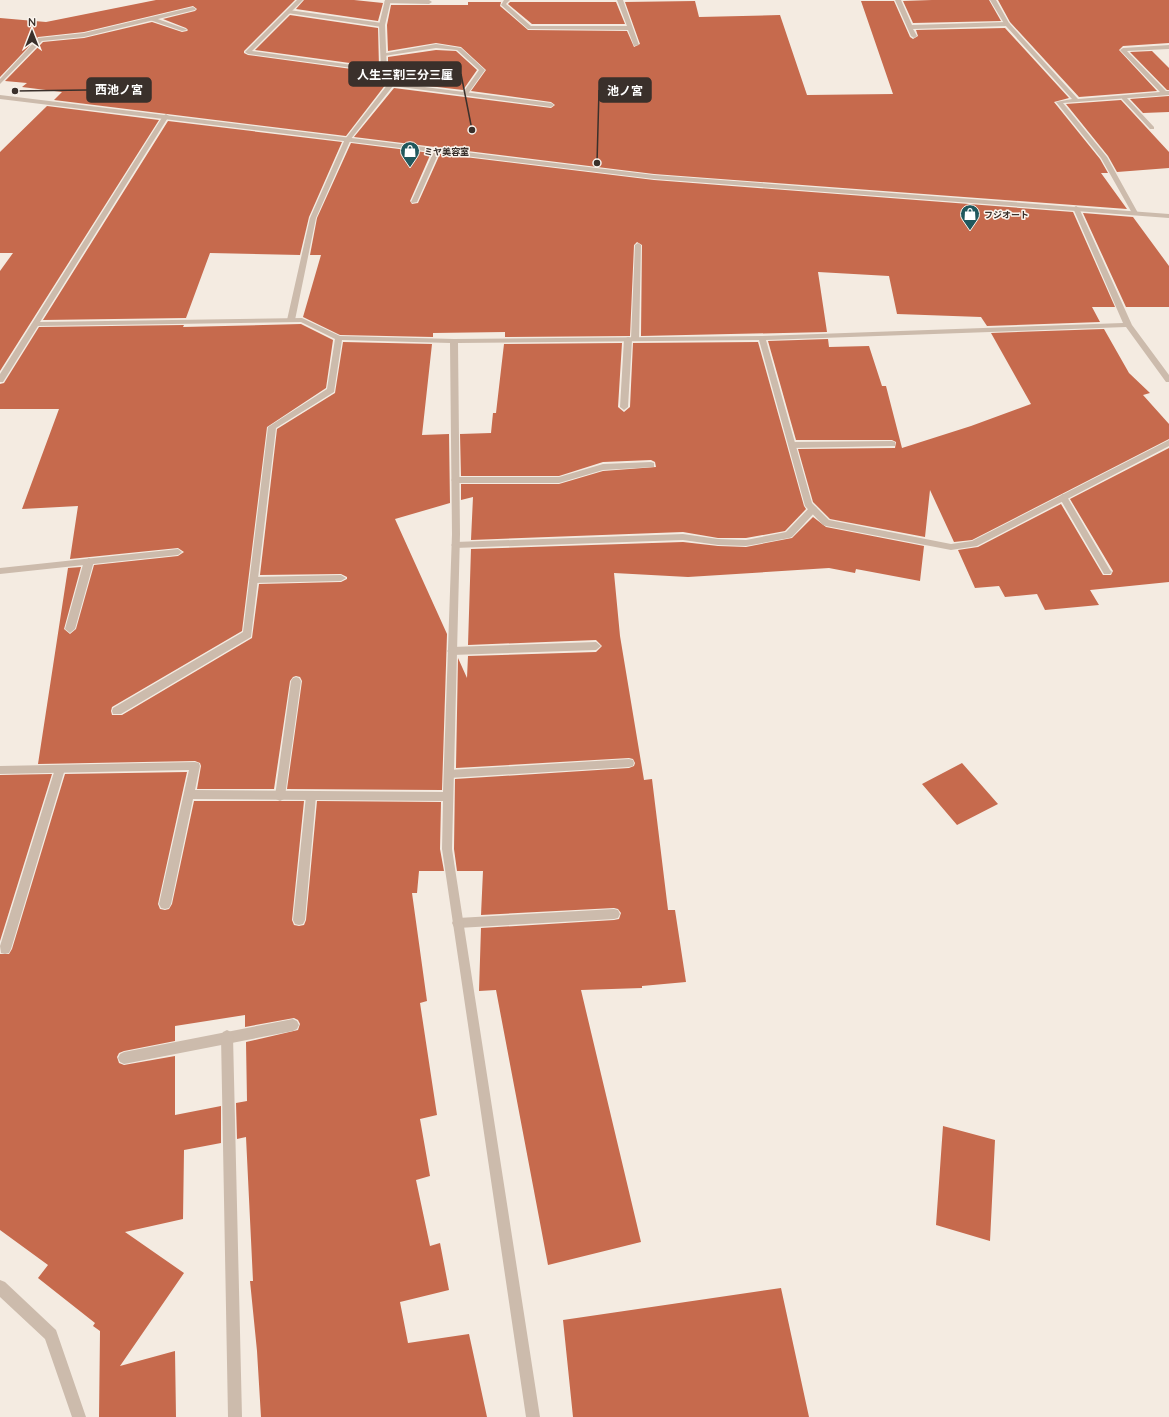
<svg xmlns="http://www.w3.org/2000/svg" width="1169" height="1417" font-family="Quicksand,'Noto Sans JP',sans-serif">
<rect width="100%" height="100%" fill="#f4ebe1"/>
<!-- building -->
<path fill="#c66a4d" d="M156,0H295L244,51V53L248,55L381,73L386,84L346,136L54,100L62,92L22,87L27,83L5,81L43,42L84,38L152,22L182,32L187,31L188,30L186,28L163,19L195,11L197,9L193,6L84,32L38,37L0,77V18L46,22Z
M304,0H354L383,3L378,21L296,9Z
M932,0H989L1001,21L913,23L903,1Z
M998,0H1169V43L1123,46L1119,50L1157,91L1079,97L1010,22Z
M695,1L699,17L780,15L807,95L893,94L861,1H894L910,37L913,39L918,36L916,30L1005,28L1069,98L1054,102L1100,159L1108,173H1101L1127,209L654,174L354,137L394,88L551,108L555,105L551,102L471,91L486,70L461,47L436,43L388,51L387,25L391,5H468V2H501L500,6L528,30L627,31L634,47L640,44L625,2Z
M510,2H616L625,24H532L508,4Z
M290,15L378,28L379,67L255,50Z
M436,50L456,51L477,70L463,90L394,82L388,71V57Z
M1152,51L1169,68V90H1167L1130,52Z
M1169,96V112L1143,113L1130,99Z
M1121,100L1169,152V168L1117,172L1108,156L1066,104Z
M47,106L159,120L0,371V271L13,253H0V152Z
M168,121L342,142L309,217L300,255L210,253L186,318L43,320Z
M351,143L431,153L410,201L412,204L418,203L440,154L654,180L1073,212L1115,307H1092L1100,322L987,326L981,317L897,314L889,276L818,272L827,332L641,336L642,245L637,242L634,245L630,336L505,337V332L433,333V337L340,335L303,317L321,255H310L317,218Z
M1083,213L1133,217L1169,266V307H1126Z
M301,324L333,340L326,388L267,427L242,631L112,707L111,711L112,715H122L252,638L259,584L341,582L347,579V577L341,574L260,575L277,429L335,393L343,342L432,344L422,435L449,434L450,503L395,519L447,634L442,790L287,789L302,681L300,677L296,676L293,677L290,681L274,789H197L201,766L200,763L195,761L38,764L68,568L81,567L64,629L70,634L76,629L94,565L178,556L184,552L178,548L70,559L78,506L22,509L59,409H0V384L4,383L39,327L184,325L183,327Z
M1104,329L1129,373L1150,393L1143,395L1169,424V439L972,540L954,542L930,490L925,537L830,519L813,502L798,449L895,448L896,442L892,440H796L768,341L828,339L829,347L869,346L882,386H886L902,448L971,426L1031,404L991,333Z
M758,342L804,506L806,509L785,531L746,538H718L683,532L471,540L473,497L461,500V484H559L603,471L656,467L655,462L651,460L603,462L559,476H461L460,434L491,433L493,413H496L504,344L622,343L618,407L624,412L630,407L633,343Z
M1169,448V582L1090,590L1099,605L1045,610L1037,594L1005,597L999,586L975,588L958,550L978,547L1061,504L1103,575H1111L1113,571L1070,499Z
M813,517L826,527L924,546L920,581L856,569L855,573L829,568L688,577L614,573L620,636L644,780L652,779L668,910H675L686,982L642,986V988L581,990L641,1242L548,1265L496,990L479,991L481,928L614,920L619,919L621,913L618,909L614,908L481,915L483,871H457L454,849L455,779L629,768L634,766L635,763L633,759L629,758L456,768L458,658L467,678L468,656L596,652L602,646L596,640L468,645L471,549L683,542L718,546L746,547L792,538Z
M962,763L998,804L957,825L922,784Z
M187,772L158,904L160,909L165,910L169,909L172,904L194,801H304L292,920L294,925L299,926L304,925L306,920L317,801L441,802L440,849L444,871H419L417,893H412L427,1001L420,1003L437,1115L420,1119L430,1176L416,1180L430,1246L440,1243L449,1290L400,1302L408,1343L469,1334L487,1417H261L257,1351L250,1281H253L246,1137L237,1139L236,1103L247,1101L246,1042L298,1030L300,1024L298,1020L294,1018L245,1027V1015L175,1026V1041L124,1051L119,1053L117,1057L119,1063L124,1065L175,1056V1115L221,1106V1143L184,1150L183,1219L125,1232L184,1273L120,1366L175,1351L176,1417H99L100,1331L93,1326L95,1323L38,1278L48,1265L0,1230V954H9L12,949L65,774Z
M52,774L0,941V775Z
M943,1126L995,1140L990,1241L936,1225Z
M781,1288L809,1417H573L563,1320Z"/>
<g fill="none" stroke-linecap="round" stroke-linejoin="round">
<!-- service -->
<path fill="#ccbbac" fill-rule="evenodd" d="M387,0H429L432,2L429,4L385,3L384,2Z
M895,0H901L912,25L1007,22L1010,24L1007,26L913,29L917,36L914,38L911,36Z
M289,10L382,23L385,25L382,27L287,13L286,12Z
M152,17L186,29L187,30L182,31L150,20L149,19Z
M436,44L461,48L485,70L467,95L462,94L479,70L457,50L436,48L384,56L381,54Z
M1122,97H1126L1154,127V129H1150L1122,99Z
M348,137L351,139L316,218L295,320L294,322H288L287,320L310,218L345,139Z
M435,149L440,150L417,202L412,203L411,202Z
M638,243L641,245L639,339L635,341L632,340L628,407L624,410L620,407L624,339L628,337L631,338L635,245Z
M892,441L895,442V446L792,448L788,445L792,442Z
M651,462L654,463V467L603,470L559,483H455L451,480L455,477H559L603,464Z
M1063,494L1066,495L1110,570L1112,572L1110,574H1104L1059,497Z
M813,506L816,507L817,509L816,511L792,537L789,538L746,546L718,545L683,540L455,548L451,545L455,542L683,534L718,539L746,540L786,532L810,507Z
M89,558L94,561L75,629L70,633L65,629L84,561Z
M341,575L346,578L341,581L254,583L249,580L254,577Z
M596,642L601,646L596,650L452,655L447,651L452,647Z
M296,677L299,678L301,681L285,796L284,799L280,801L276,799L275,796L291,681L293,678Z
M629,759L633,760L634,763L633,766L629,767L449,778L445,777L444,774L445,771L449,770Z
M60,765L64,766L65,769L11,949L9,953L5,954L1,953L0,946L55,769L56,766Z
M311,791L315,793L316,796L305,920L303,924L299,925L295,924L293,920L306,796L307,793Z
M614,909L618,910L620,914L618,918L614,919L458,928L454,927L452,923L454,919L458,918Z
M293,1019L297,1021L299,1025L297,1029L293,1031L124,1064L120,1062L118,1058L120,1054L124,1052Z"/>
<!-- minor -->
<path fill="#ccbbac" fill-rule="evenodd" d="M297,0H303L252,51L381,69L379,25L385,0H391L385,25L387,71L393,83L551,103L554,105L551,107L393,86L350,140H346V138L388,84L382,72L248,54L245,52Z
M504,0H510L506,4L531,26H627L617,0H623L639,45L634,46L628,30L528,29L501,5Z
M990,0H996L1009,23L1078,99L1160,92L1120,50L1123,48L1169,45V49L1127,51L1166,91H1169V95L1063,103L1107,157L1138,213L1137,214L1132,213L1101,158L1056,102L1072,99L1005,25Z
M193,7L196,9L195,10L84,37L42,41L0,84V79L38,38L84,33Z
M166,114L169,116L40,322L302,318L340,336L454,339L762,336L1123,323L1073,208L1076,206L1079,208L1132,325L1169,375V382H1166L1126,327L766,340L812,503L829,520L951,544L972,541L1169,440V446L977,546L951,550L826,526L823,525L805,506L759,340L458,343L460,534L452,849L540,1417H526L442,849L443,801L193,799L171,904L169,908L165,909L161,908L159,904L189,770L0,774V766L195,762L199,763L200,766L195,790L443,792L452,534L450,343L342,340L334,392L276,428L251,637L121,714H113L112,711L113,708L243,632L268,427L327,389L335,339L301,322L38,326L3,382H0V374L163,116Z
M178,549L182,552L178,555L0,574V568Z
M227,1030L231,1032L233,1036L242,1417H228L221,1036L223,1032Z
M0,1280L5,1282L56,1330L86,1417H72L45,1339L0,1297Z"/>
<!-- tertiary -->
<path fill="#ccbbac" fill-rule="evenodd" d="M0,95L654,175L1169,214V218L654,179L0,99Z"/>
</g>
<!-- icons -->
<defs>
<symbol id="shop-pin" viewBox="-11 -11 22 30"><path d="M0 17L-7.5 6A9.5 9.5 0 1 1 7.5 6Z" fill="#20585d" stroke="#fbf5ee"/><path d="M-5-2.5h2.3a2.7 3.5 0 0 1 5.4 0H5L5.5 6h-11ZM-1.5-2.5h3a1.5 2.3 0 0 0-3 0Z" fill="#fff"/></symbol>
</defs>
<g fill-rule="evenodd">
<use href="#shop-pin" x="399" y="140" width="22" height="30"/>
<use href="#shop-pin" x="959" y="203" width="22" height="30"/>
</g>
<g text-anchor="middle" dominant-baseline="central" stroke-width="3" stroke-linejoin="round" paint-order="stroke">
<!-- far-poi labels -->
<g font-size="9" font-weight="bold" fill="#3a302b" stroke="#fbf5ee" text-anchor="start">
<text x="424" y="151">ミヤ美容室</text>
<text x="984" y="214">フジオート</text>
</g>
</g>
<!-- callouts -->
<path fill="none" stroke="#3a302b" stroke-width="1.5" d="M472 130L461 74M15 91L87 90M597 163L599 90"/>
<g fill="#3a302b" stroke="#fbf5ee" stroke-width="1.5">
<circle cx="472" cy="130" r="4"/>
<circle cx="15" cy="91" r="4"/>
<circle cx="597" cy="163" r="4"/>
</g>
<g fill="#3a302b" stroke="#3a302b" stroke-width="1.5">
<rect x="349" y="62" width="112" height="24" rx="4"/>
<rect x="87" y="78" width="64" height="24" rx="4"/>
<rect x="599" y="78" width="52" height="24" rx="4"/>
</g>
<g font-size="12" text-anchor="middle" font-weight="bold" fill="#fff">
<text x="405" y="79">人生三割三分三厘</text>
<text x="119" y="94">西池ノ宮</text>
<text x="625" y="95">池ノ宮</text>
</g>
<!-- north arrow -->
<g transform="translate(32 32)" stroke="#fbf5ee" stroke-width="3" paint-order="stroke">
<path d="M0-3L7 15L0 10L-7 15Z" fill="#3a302b"/>
<text y="-6" font-size="11" font-weight="bold" text-anchor="middle" fill="#3a302b">N</text>
</g>
</svg>
